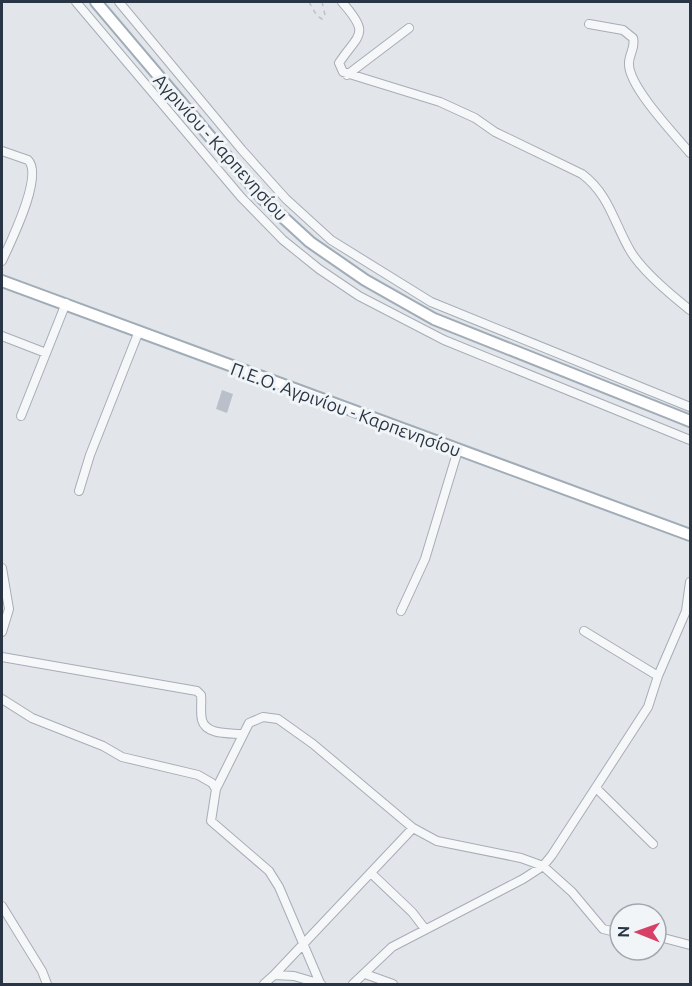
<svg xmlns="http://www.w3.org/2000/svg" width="692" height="986" font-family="Ubuntu,sans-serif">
<rect width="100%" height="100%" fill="#e2e6eb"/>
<!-- building -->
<path fill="#b9c0c9" d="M222,390L233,394L227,413L216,409Z"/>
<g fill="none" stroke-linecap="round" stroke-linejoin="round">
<defs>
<path id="minor" d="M76,2L241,197L283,240L319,269L359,296L444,340L690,440
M119,2L242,150L286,199L331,240L431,302L690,407
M342,2C371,35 359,33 339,63L343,72L440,102L475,118L495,132L582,174C610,195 614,224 631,252C644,273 671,295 690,310
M589,24L623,30L633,38C636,48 628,55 629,65C630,88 675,135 690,153
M347,75L409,28
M2,151L28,160C44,176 10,243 2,261
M2,336L46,353
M21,416L66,303
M79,491L90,455L139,331
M2,568L9,609L2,632
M401,611L425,559L458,450
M584,631L658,676
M2,657L197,691L201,695C202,703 200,712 202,720C206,735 229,733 241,734
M2,699L32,718L103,746L122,757L198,775L212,783L216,789L211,821L269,871L279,887L320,983
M596,788L653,844
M216,789L249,723L263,717L278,719L313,744L413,828L437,841L521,858L543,866L572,892L603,929L620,933
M372,874L412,912L425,929
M2,906L42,971L47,984
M656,936L690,945
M365,974L393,984
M274,975L413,828
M264,984L274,975L294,976L321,984
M353,984L392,947L523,879L543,866L552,855L648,707L658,676L686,611L690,582"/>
<path id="major" d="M96,2L262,198L310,242L365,280L434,319L690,421
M2,281L690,535"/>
</defs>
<!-- minor casing -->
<use href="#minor" stroke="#a7adb6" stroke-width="10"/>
<!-- major casing -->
<use href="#major" stroke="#a0acb8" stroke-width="14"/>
<!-- path -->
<path stroke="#bcc1c6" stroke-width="1.5" stroke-dasharray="4.5 4.5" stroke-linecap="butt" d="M309,2L317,16L322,19L325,15L322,2"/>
<!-- minor -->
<use href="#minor" stroke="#f5f7f9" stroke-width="8"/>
<!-- major -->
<use href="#major" stroke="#fff" stroke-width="10"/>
</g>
<g text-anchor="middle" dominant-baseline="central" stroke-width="6" stroke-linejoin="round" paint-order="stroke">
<!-- street labels -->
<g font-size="18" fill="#293544" stroke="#f2f5f8">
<text transform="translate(221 147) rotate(48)">Αγρινίου - Καρπενησίου</text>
<text transform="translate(346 409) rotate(20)">Π.Ε.Ο. Αγρινίου - Καρπενησίου</text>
</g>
</g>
<!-- border -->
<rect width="692" height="986" fill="none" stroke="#293544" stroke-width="6"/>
<!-- north arrow -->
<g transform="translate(638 932) rotate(271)"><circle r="28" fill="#f2f5f8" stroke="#a2a8b0" stroke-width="1.5"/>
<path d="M0-4.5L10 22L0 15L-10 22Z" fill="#d64066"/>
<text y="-9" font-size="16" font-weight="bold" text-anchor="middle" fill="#293544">N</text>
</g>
</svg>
